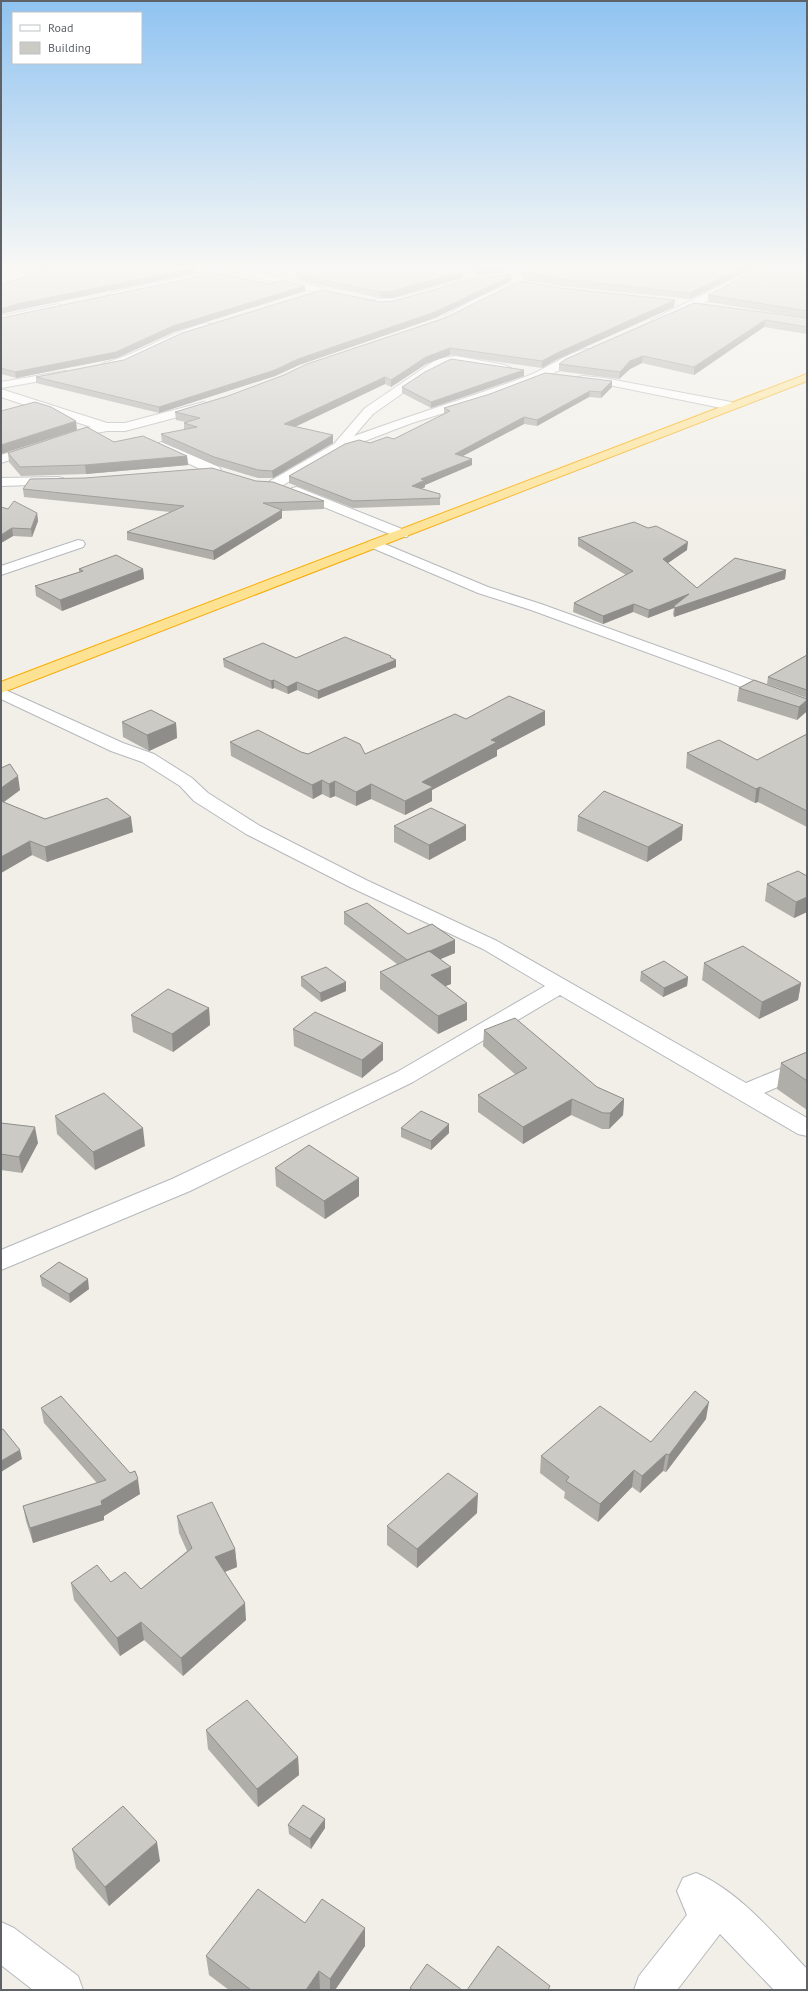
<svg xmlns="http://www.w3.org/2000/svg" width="808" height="1991" font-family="'PT Sans',sans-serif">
<rect width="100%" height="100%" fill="#f1efe8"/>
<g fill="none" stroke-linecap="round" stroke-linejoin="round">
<defs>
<path id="minor" d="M221,267H237L326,289L327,291L322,294L236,272L113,298L108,295L113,292L223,269Z
M509,267H519L517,271L522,277V285L454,318H446L445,316L473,300L513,282L512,277C499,278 483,281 469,284C452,287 382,315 371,302C376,296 389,300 397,298C434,287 470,278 508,272Z
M758,267H770C762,277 672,319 657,323L652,320Z
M58,304L63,307L62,309L1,322V316Z
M206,323L210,324L211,326L210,328L182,337L124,364L108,368L102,365L104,363C139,354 170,332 206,323Z
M586,349L590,350L592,352L590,354L548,376L489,399L412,423L344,449L280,487H270L268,484L270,481L334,444L365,408L437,359L456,356L505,365L511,368L505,371L456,362L444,364L373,414L354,436C411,415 468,398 525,377C545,370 567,353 586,349Z
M65,371L69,372L71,374L69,376L1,388V382Z
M583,376L604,378L731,402L737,406L731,410L604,384L579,381L577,379L579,377Z
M1,389L107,423H125L204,402L210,406L208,409L125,431H107L86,435L1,463V455L91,427L1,397Z
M161,442L219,467L221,470L219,473H209L157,449L155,446Z
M58,477L63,478L65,481L63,484L1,486V478Z
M297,487L407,531L409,534L407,537H397L292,494L290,491L292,488Z
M78,540L83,541L85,544L83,547L1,575V566Z
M375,540L488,587L541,604L807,700V711L531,610L478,593L370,547L368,544L370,541Z
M1,688L123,743L154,754L192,778L208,793L260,826L366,880L497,941L746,1083L807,1058V1074L764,1093L807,1118V1136L798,1134L560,995L413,1082L190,1191L1,1270V1250L172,1179L397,1072L545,986L483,949L352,888L246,834L194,801L180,786L142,762L111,751L1,699Z
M696,1873C738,1890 776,1936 807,1969V1990H774L720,1934L677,1990H634L639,1976L687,1915L677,1891L683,1878Z
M1,1922L14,1928L78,1976L83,1990H33L1,1965Z"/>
<path id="highway" d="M807,374V381L1,693V682Z"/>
</defs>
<!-- minor casing -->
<use href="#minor" stroke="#b5b8bc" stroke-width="2"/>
<!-- highway casing -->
<use href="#highway" stroke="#f9ab00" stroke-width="2"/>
<!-- minor -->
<use href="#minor" fill="#fff" fill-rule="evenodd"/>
<!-- highway -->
<use href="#highway" fill="#fde293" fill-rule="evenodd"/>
</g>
<!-- wall -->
<path fill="#afaea9" d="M35,267H189L195,268V273L18,310L1,314V285L41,272L35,268Z
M442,267H508L507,271L477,275L471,271Z
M519,267H755L690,299L561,286L524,280L519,271Z
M807,267V318L708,302V295Z
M463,272L462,278L392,298H380L297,280L296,274Z
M511,281L435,318L299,365L275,376L159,413L36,383V377L124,360L380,302L393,301Z
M269,284L305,291L174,332L117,358L16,378L1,374V318Z
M561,288L675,300L674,307L556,360L542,368L450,355L426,364L391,387L385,384L295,427L333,435V443L273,478H258L215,465L162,442L161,434L184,430V423L186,422L176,420L175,412L228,396Z
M694,303L807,318V334L764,327L694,375L642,363L630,369L619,379L559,371V364Z
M524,370V376L431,408L402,393V387Z
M612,381V387L601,398L589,397L537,426L524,424L463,456L472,459V465L425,485V487L422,489L440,494V505L353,508L289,483V476L370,443L394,439L444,414V408Z
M114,442L187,456L188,465L86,474L21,476L9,462L8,453Z
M23,489L324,501V509L282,511V518L214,560L127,540V532L170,512L24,497Z
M1,507L8,509L37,513L38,521L32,537L13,536L1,543Z
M578,538L687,550L668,563L697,588L786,570L785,579L674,617L673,614L674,608L648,618L633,612L603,624L573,612L574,603L626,575L578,546Z
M79,569H143L144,579L62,611L36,596L35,586L79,572Z
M807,655V698L767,684L768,677Z
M391,657L396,660V667L318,699L297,690L288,694L274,688L272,689L224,667L223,659L296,658Z
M739,688L807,699L806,712L797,720L737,701Z
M545,711V725L497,750V756L432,790V801L405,815L371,799L356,806L335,796L330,798L322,794L313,799L231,756L230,742L301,752L308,754H365L466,719Z
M122,722L176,723L177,738L149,751L123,737Z
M807,734V827L758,802L755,803L686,768L687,753L757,760Z
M1,768L20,790L4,802L45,819L133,832L47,862L32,855L1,873Z
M578,816L682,840L647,862L577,831Z
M466,825V840L429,860L394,842V826Z
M807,876V912L794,918L765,901L767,884Z
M344,912L408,934L455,940V953L440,959L451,984L445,986L467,1003V1020L438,1034L380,989V972L397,964L344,924Z
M704,963L801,983L798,1000L759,1019L702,980Z
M641,972L688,977L687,986L663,997L640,981Z
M301,977L346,982V991L321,1002L301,986Z
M209,1008L210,1025L173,1052L133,1032L131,1015Z
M293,1029L383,1060L362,1078L294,1046Z
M484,1030L597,1087L624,1099L623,1115L609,1129H602L571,1115L523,1144L478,1112V1095L516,1075L483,1046Z
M807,1052V1110L777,1089L781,1063Z
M55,1116L145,1146L95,1170L57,1134Z
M1,1123L38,1143L22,1173L1,1170Z
M449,1124V1133L431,1150L401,1137V1128Z
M275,1168L359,1178V1196L325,1219L276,1186Z
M40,1276L89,1289L70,1303L42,1286Z
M41,1408L140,1494L104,1516V1520L33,1543L26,1521L23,1506L97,1483L44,1423Z
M706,1419L666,1472L663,1471L640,1493L632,1487L598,1522L564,1498L565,1492L540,1473L541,1456L651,1442Z
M477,1513L417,1568L387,1545V1526Z
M177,1516L235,1549L237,1567L225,1572L246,1620L183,1676L144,1640L120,1656L74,1600L71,1583L111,1582L141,1589L187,1551L179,1533Z
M206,1730L298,1757L299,1775L258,1807L208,1749Z
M325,1819V1828L311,1849L289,1834L288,1825Z
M72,1849L160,1861L109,1906L76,1868Z
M305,1923L365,1928V1946L335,1990H321L320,1989V1990H229L209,1975L206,1956Z"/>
<!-- shaded-wall -->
<path fill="#8f8d8a" d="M489,267H508L507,271L477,275L478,268Z
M743,267H755L690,299V293Z
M195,268V273L18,310L1,314V309L17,304Z
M463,272L462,278L392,298H380V292Z
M511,276V281L435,318L299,365L275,376L159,413V407L298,359Z
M305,286V291L174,332L117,358L16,378L15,372L173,326Z
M675,300L674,307L556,360L542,368V361L557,353Z
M765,320L764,327L694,375V367Z
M450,348V355L426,364L391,387V380L426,357Z
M643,356L642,363L630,369L619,379L620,372L630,361Z
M524,370V376L431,408V402Z
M385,377V384L284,432V424Z
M612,381V387L601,398V392Z
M590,391L589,397L537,426V420Z
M524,417V424L455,460V454Z
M76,421L77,430L1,454V445Z
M333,435V443L273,478L272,471Z
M187,456L188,465L86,474L85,465Z
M472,459V465L425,485V487L412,493V486L421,479Z
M282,510V518L214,560L213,551Z
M37,513L38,521L32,537L31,529Z
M12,528L13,536L1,543V535Z
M688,542L687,550L662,567L663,559Z
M143,569L144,579L62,611L60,600Z
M786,570L785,579L674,617L675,608Z
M689,594L674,606V608L648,618L649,610Z
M634,604L633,612L603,624V616Z
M391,656V662L396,660V667L318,699V691Z
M274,680V688L272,689L271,681Z
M297,682V690L288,694L287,687Z
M807,700L806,712L797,720L799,707Z
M545,711V725L497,750V756L432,790V801L405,815V801L422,782L491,740Z
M176,723L177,738L149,751L147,735Z
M18,776L20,790L1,804V788Z
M322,780V794L313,799L312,785Z
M335,781V796L330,798L329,784Z
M371,784V799L356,806V792Z
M760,787L758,802L755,803L756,789Z
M131,817L133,832L47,862L45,847Z
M466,825V840L429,860V845Z
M683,825L682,840L647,862L648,847Z
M30,841L32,855L1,873V857Z
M807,897V912L794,918L796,902Z
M455,940V953L408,973V961Z
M451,967V984L430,992L431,975Z
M688,977L687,986L663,997L664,988Z
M346,982V991L321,1002L320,993Z
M801,983L798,1000L759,1019L762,1002Z
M467,1003V1020L438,1034V1016Z
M209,1008L210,1025L173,1052L172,1034Z
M383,1043V1060L362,1078V1060Z
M572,1099L571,1115L523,1144V1127Z
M624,1099L623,1115L609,1129L610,1113Z
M449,1124V1133L431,1150V1141Z
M35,1127L38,1143L22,1173L19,1157Z
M143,1128L145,1146L95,1170L93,1152Z
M359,1178V1196L325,1219L324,1201Z
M88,1279L89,1289L70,1303L69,1294Z
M709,1402L706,1419L666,1472L669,1455Z
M20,1450L22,1459L1,1472V1461Z
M666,1454L663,1471L640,1493L642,1476Z
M634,1470L632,1487L598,1522L600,1504Z
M138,1479L140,1494L104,1516V1520L33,1543L30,1528L101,1501Z
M478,1494L477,1513L417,1568V1549Z
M235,1549L237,1567L217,1575L215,1557Z
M245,1603L246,1620L183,1676L181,1658Z
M141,1622L144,1640L120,1656L117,1638Z
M298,1757L299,1775L258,1807L257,1789Z
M325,1819V1828L311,1849L310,1839Z
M157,1842L160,1861L109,1906L105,1887Z
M365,1928V1946L335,1990H330V1979Z
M319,1971L320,1990H306Z"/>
<!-- building -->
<path fill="#cccac5" stroke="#8f8d8a" d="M40,267H189L195,268L17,304L1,309V285L45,270Z
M316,267H425L463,272L392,291L380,292L296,274Z
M475,267H489L478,268Z
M520,267H743L690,293L562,279L524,273Z
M762,267H807V311L708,295Z
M215,273L269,284L282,280L305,286L173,326L116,352L15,372L1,368V318Z
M511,274V276L435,312L298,359L275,370L159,407L36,377L124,360L182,333L322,290L380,302L393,301L469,280Z
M519,281L561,288L675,300L557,353L542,361L450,348L426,357L391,380L385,377L284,424L333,435L272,471L258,470L214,457L161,434L197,427L184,423L200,418L175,412L228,396L284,375L307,364L445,318Z
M694,303L807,318V327L765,320L694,367L643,356L630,361L620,372L559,364L566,359Z
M451,359L524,370L431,402L402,387L425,372Z
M545,373L612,381L601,392L590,391L537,420L524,417L455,454L472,459L421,479L425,480L412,486L440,494V498L353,501L289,476L345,444L359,440L370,443L387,437L394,439L450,411L444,408L490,394Z
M35,402L51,407L76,421L1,445V411Z
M87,427L114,442L143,436L187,456L85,465L20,467L8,453Z
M212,468L256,481L273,482L324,501L263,503L282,510L213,551L127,532L184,506L23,489L30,479L85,478Z
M14,501L37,513L31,529L12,528L1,535V507L8,509Z
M634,522L648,528L656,526L688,542L663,559L697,588L735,558L786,570L675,608L674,606L689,594L649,610L634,604L603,616L574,603L633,571L578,538Z
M116,555L143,569L60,600L35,586L83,571L79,569Z
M345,637L391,656L390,657L396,660L318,691L297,682L287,687L274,680L271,681L223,659L263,643L296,658Z
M807,655V672L806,673H807V690L768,677Z
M754,680L807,699V700L799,707L739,688Z
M509,696L545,711L491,740L497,742L422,782L433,787L405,801L371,784L356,792L335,781L329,784L322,780L312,785L230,742L258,730L301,752L308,754L345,737L360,744L365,754L455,714L466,719Z
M151,710L176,723L147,735L122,722Z
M807,734V811L760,787L756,789L687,753L719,740L757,760Z
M10,764L18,776L1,788V768Z
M604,791L683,825L648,847L578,816Z
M107,798L131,817L45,847L30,841L1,857V801L45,819Z
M431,808L466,825L429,845L394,826Z
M798,871L807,876V897L796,902L767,884Z
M367,903L408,934L432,924L455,940L430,951H429L407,960L344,912Z
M743,946L801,983L762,1002L704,963Z
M429,951L451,967L431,975L467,1003L438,1016L380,972Z
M664,961L688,977L664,988L641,972Z
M326,967L346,982L320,993L301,977Z
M168,989L209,1008L172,1034L131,1015Z
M315,1012L383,1043L362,1060L293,1029Z
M515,1018L597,1087L624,1099L610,1113H603L572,1099L523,1127L478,1095L527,1068L484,1030Z
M807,1052V1081L781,1063Z
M104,1093L143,1128L93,1152L55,1116Z
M421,1111L449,1124L431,1141L401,1128Z
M1,1123L35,1127L19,1157L1,1154Z
M309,1145L359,1178L324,1201L275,1168Z
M59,1262L88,1279L69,1294L40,1276Z
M695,1391L709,1402L669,1455L666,1454L642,1476L634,1470L600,1504L566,1481L569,1477L541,1456L600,1406L651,1442Z
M61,1396L130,1473L135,1471L138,1479L101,1501L102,1505L30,1528L23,1506L106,1480L41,1408Z
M3,1429L20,1450L1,1461V1430Z
M448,1473L478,1494L417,1549L387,1526Z
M212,1502L235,1549L215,1557L245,1603L181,1658L141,1622L117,1638L71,1583L97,1565L111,1582L125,1572L141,1589L192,1548L177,1516Z
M247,1700L298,1757L257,1789L206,1730Z
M303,1805L325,1819L310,1839L288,1825Z
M123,1806L157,1842L105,1887L72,1849Z
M258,1889L305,1923L322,1899L365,1928L330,1979L319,1971L306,1990H251L206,1956Z
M498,1946L550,1986L548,1990H467Z
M427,1964L462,1990H413L410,1988Z"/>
<!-- sky -->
<linearGradient id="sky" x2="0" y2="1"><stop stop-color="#8fc3f1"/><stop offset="0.49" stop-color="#f9f8f5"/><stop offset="1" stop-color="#f9f8f5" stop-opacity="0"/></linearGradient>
<rect width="808" height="546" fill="url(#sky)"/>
<!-- border -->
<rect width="808" height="1991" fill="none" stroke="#5f6368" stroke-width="4"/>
<!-- legend -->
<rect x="12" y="12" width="130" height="52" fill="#ffffff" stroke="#bfc1c3"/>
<rect x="20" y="25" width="20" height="6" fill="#ffffff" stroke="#bfc1c3"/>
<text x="48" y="32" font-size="12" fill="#5f6368">Road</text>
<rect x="20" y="42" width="20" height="12" fill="#cccac5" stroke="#bfc1c3"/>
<text x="48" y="52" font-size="12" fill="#5f6368">Building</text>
</svg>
